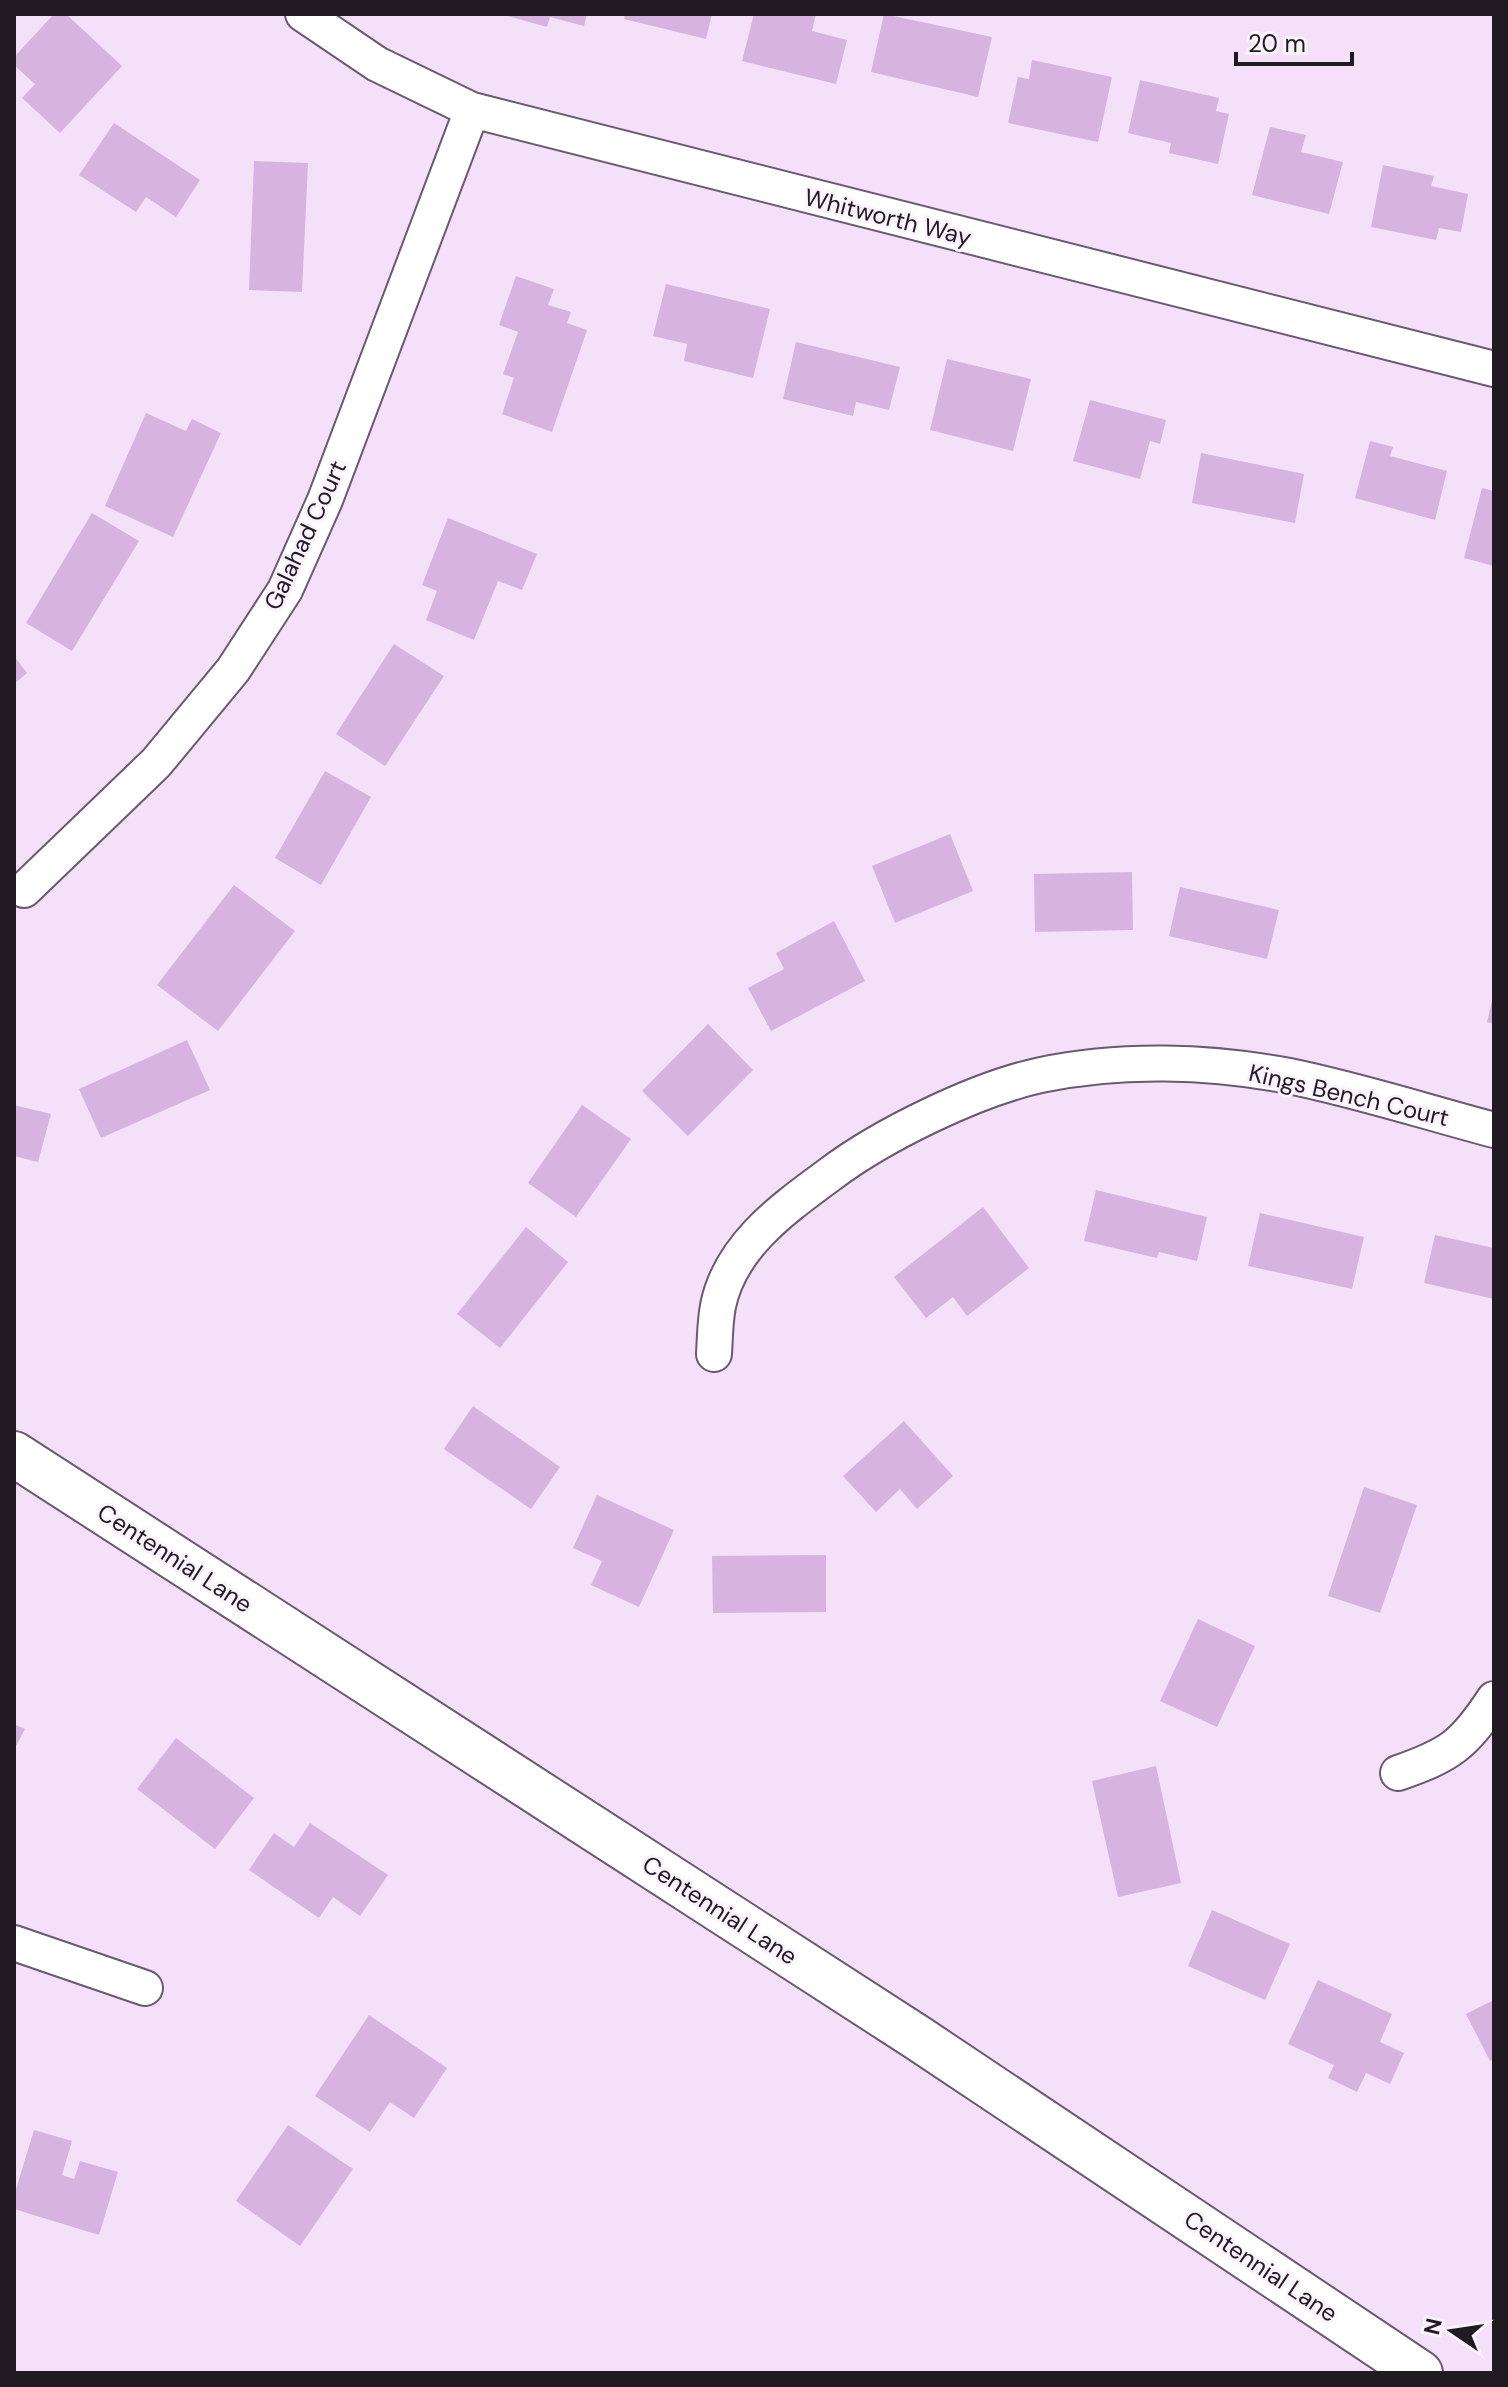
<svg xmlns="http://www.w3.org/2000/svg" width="1508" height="2387" font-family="'DM Sans',sans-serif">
<rect width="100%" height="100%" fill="#f4e0f9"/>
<!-- building -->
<path fill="#d6b4df" d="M54,14H66L122,66L60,133L22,98L35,84L14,65V57Z
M544,14H587L584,26L550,17L547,27L504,15Z
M625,14H712L706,39L624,19Z
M754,14H816L812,31L847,40L836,84L742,61Z
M884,14L992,37L978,97L871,72Z
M1032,60L1112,77L1098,142L1008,123L1018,77L1029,79Z
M1140,80L1219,98L1216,111L1229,114L1218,164L1169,153L1171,143L1128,133Z
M114,123L200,180L176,217L146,197L136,212L79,175Z
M1270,127L1306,135L1301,152L1343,162L1329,214L1252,195Z
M254,161L308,163L302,292L249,290Z
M1383,165L1434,176L1431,186L1468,194L1461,232L1439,228L1436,240L1371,227Z
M516,276L554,289L548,305L571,312L567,323L587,330L552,432L502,414L514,378L503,374L518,332L499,325Z
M666,284L770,309L753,378L684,361L687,344L653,336Z
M796,342L900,367L889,410L856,402L853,416L783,399Z
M947,359L1031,379L1013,451L930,430Z
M1090,400L1166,420L1160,444L1150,441L1140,479L1073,461Z
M146,413L186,431L192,419L221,433L173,537L105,506Z
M1370,441L1393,447L1390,456L1447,471L1435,520L1355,498Z
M1201,453L1304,474L1295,523L1192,503Z
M1482,488L1494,491V566L1464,558Z
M92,513L139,541L72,651L26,623Z
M448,518L537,554L522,590L498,581L474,640L426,620L437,591L422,585Z
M394,644L444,676L385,766L336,734Z
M14,656L27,673L14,684Z
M325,771L371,797L321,885L275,858Z
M950,834L973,891L895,923L872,866Z
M1132,872L1133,930L1035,932L1034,874Z
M234,885L295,931L218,1031L157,985Z
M1180,887L1279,910L1267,959L1169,936Z
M834,921L865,981L771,1031L748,988L784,969L776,953Z
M1493,997H1494V1024L1487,1022Z
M708,1024L753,1070L688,1136L642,1091Z
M187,1040L210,1090L101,1138L79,1089Z
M14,1105L51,1114L38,1162L14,1156Z
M582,1105L631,1139L576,1217L528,1183Z
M1096,1190L1207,1217L1197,1261L1159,1252L1157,1258L1084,1241Z
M983,1207L1029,1268L967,1316L953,1297L926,1318L894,1277Z
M1260,1213L1364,1237L1352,1289L1248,1266Z
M526,1227L568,1262L500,1348L457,1314Z
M1435,1235L1494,1248V1299L1424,1283Z
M473,1406L560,1467L531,1509L444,1449Z
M904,1421L953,1476L917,1509L900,1489L876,1512L843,1476Z
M1364,1487L1417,1505L1380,1613L1328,1596Z
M597,1495L674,1530L639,1607L591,1585L602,1561L573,1548Z
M826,1555V1612L713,1613L712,1556Z
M1198,1619L1255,1646L1217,1727L1160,1701Z
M14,1724L25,1729L14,1750Z
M176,1738L254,1798L215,1849L137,1789Z
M1156,1766L1181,1883L1118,1897L1092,1781Z
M310,1823L388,1875L360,1916L333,1897L319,1918L249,1870L274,1833L294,1847Z
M1212,1910L1290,1944L1265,2000L1188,1966Z
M1318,1980L1392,2014L1380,2042L1404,2053L1390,2084L1366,2073L1357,2092L1328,2078L1334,2065L1288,2044Z
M1494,2000V2059L1490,2061L1466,2014Z
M369,2015L447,2068L414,2118L390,2102L370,2132L315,2096Z
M288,2125L353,2169L300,2246L236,2201Z
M34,2130L72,2141L62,2175L74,2179L80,2161L118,2172L99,2235L14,2209V2196Z"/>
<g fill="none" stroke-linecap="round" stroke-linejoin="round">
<defs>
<path id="street" d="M303,14L377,64L472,110L1494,369
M24,890L156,763L233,670L285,590L325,500L472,110
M714,1354C715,1338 715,1321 718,1306C730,1246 783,1209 829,1175C882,1135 976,1089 1041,1075C1121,1058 1210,1061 1289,1076C1358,1090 1426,1112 1494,1130
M1398,1773C1450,1755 1464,1745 1494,1699
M14,1943L145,1988"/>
<path id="secondary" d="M14,1454L918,2038L1420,2373"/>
</defs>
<!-- street casing -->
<use href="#street" stroke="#6b5a6f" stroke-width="38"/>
<!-- secondary casing -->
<use href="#secondary" stroke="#6b5a6f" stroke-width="48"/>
<!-- street -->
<use href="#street" stroke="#fff" stroke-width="34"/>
<!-- secondary -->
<use href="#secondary" stroke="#fff" stroke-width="44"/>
</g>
<g text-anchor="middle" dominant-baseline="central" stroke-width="6" stroke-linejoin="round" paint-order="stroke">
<!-- street labels -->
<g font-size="24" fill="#211a23" stroke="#faf2fc">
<text transform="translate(888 217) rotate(14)">Whitworth Way</text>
<text transform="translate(305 535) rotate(-65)">Galahad Court</text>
<text transform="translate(1349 1095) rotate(13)">Kings Bench Court</text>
<text transform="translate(175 1558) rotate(33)">Centennial Lane</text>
<text transform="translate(720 1910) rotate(33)">Centennial Lane</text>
<text transform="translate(1261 2266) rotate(34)">Centennial Lane</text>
</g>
</g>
<!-- border -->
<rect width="1508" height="2387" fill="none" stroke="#211a23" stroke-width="32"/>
<!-- north arrow -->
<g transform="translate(1452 2331) rotate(283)" stroke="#faf2fc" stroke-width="6" paint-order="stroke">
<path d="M0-6L14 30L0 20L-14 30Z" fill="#211a23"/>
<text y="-12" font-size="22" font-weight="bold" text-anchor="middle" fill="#211a23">N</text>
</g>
<!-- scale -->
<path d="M1236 52v12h116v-12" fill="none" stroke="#211a23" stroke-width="4"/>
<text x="1248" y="52" font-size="24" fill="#211a23" stroke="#faf2fc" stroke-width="6" paint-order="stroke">20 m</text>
</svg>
